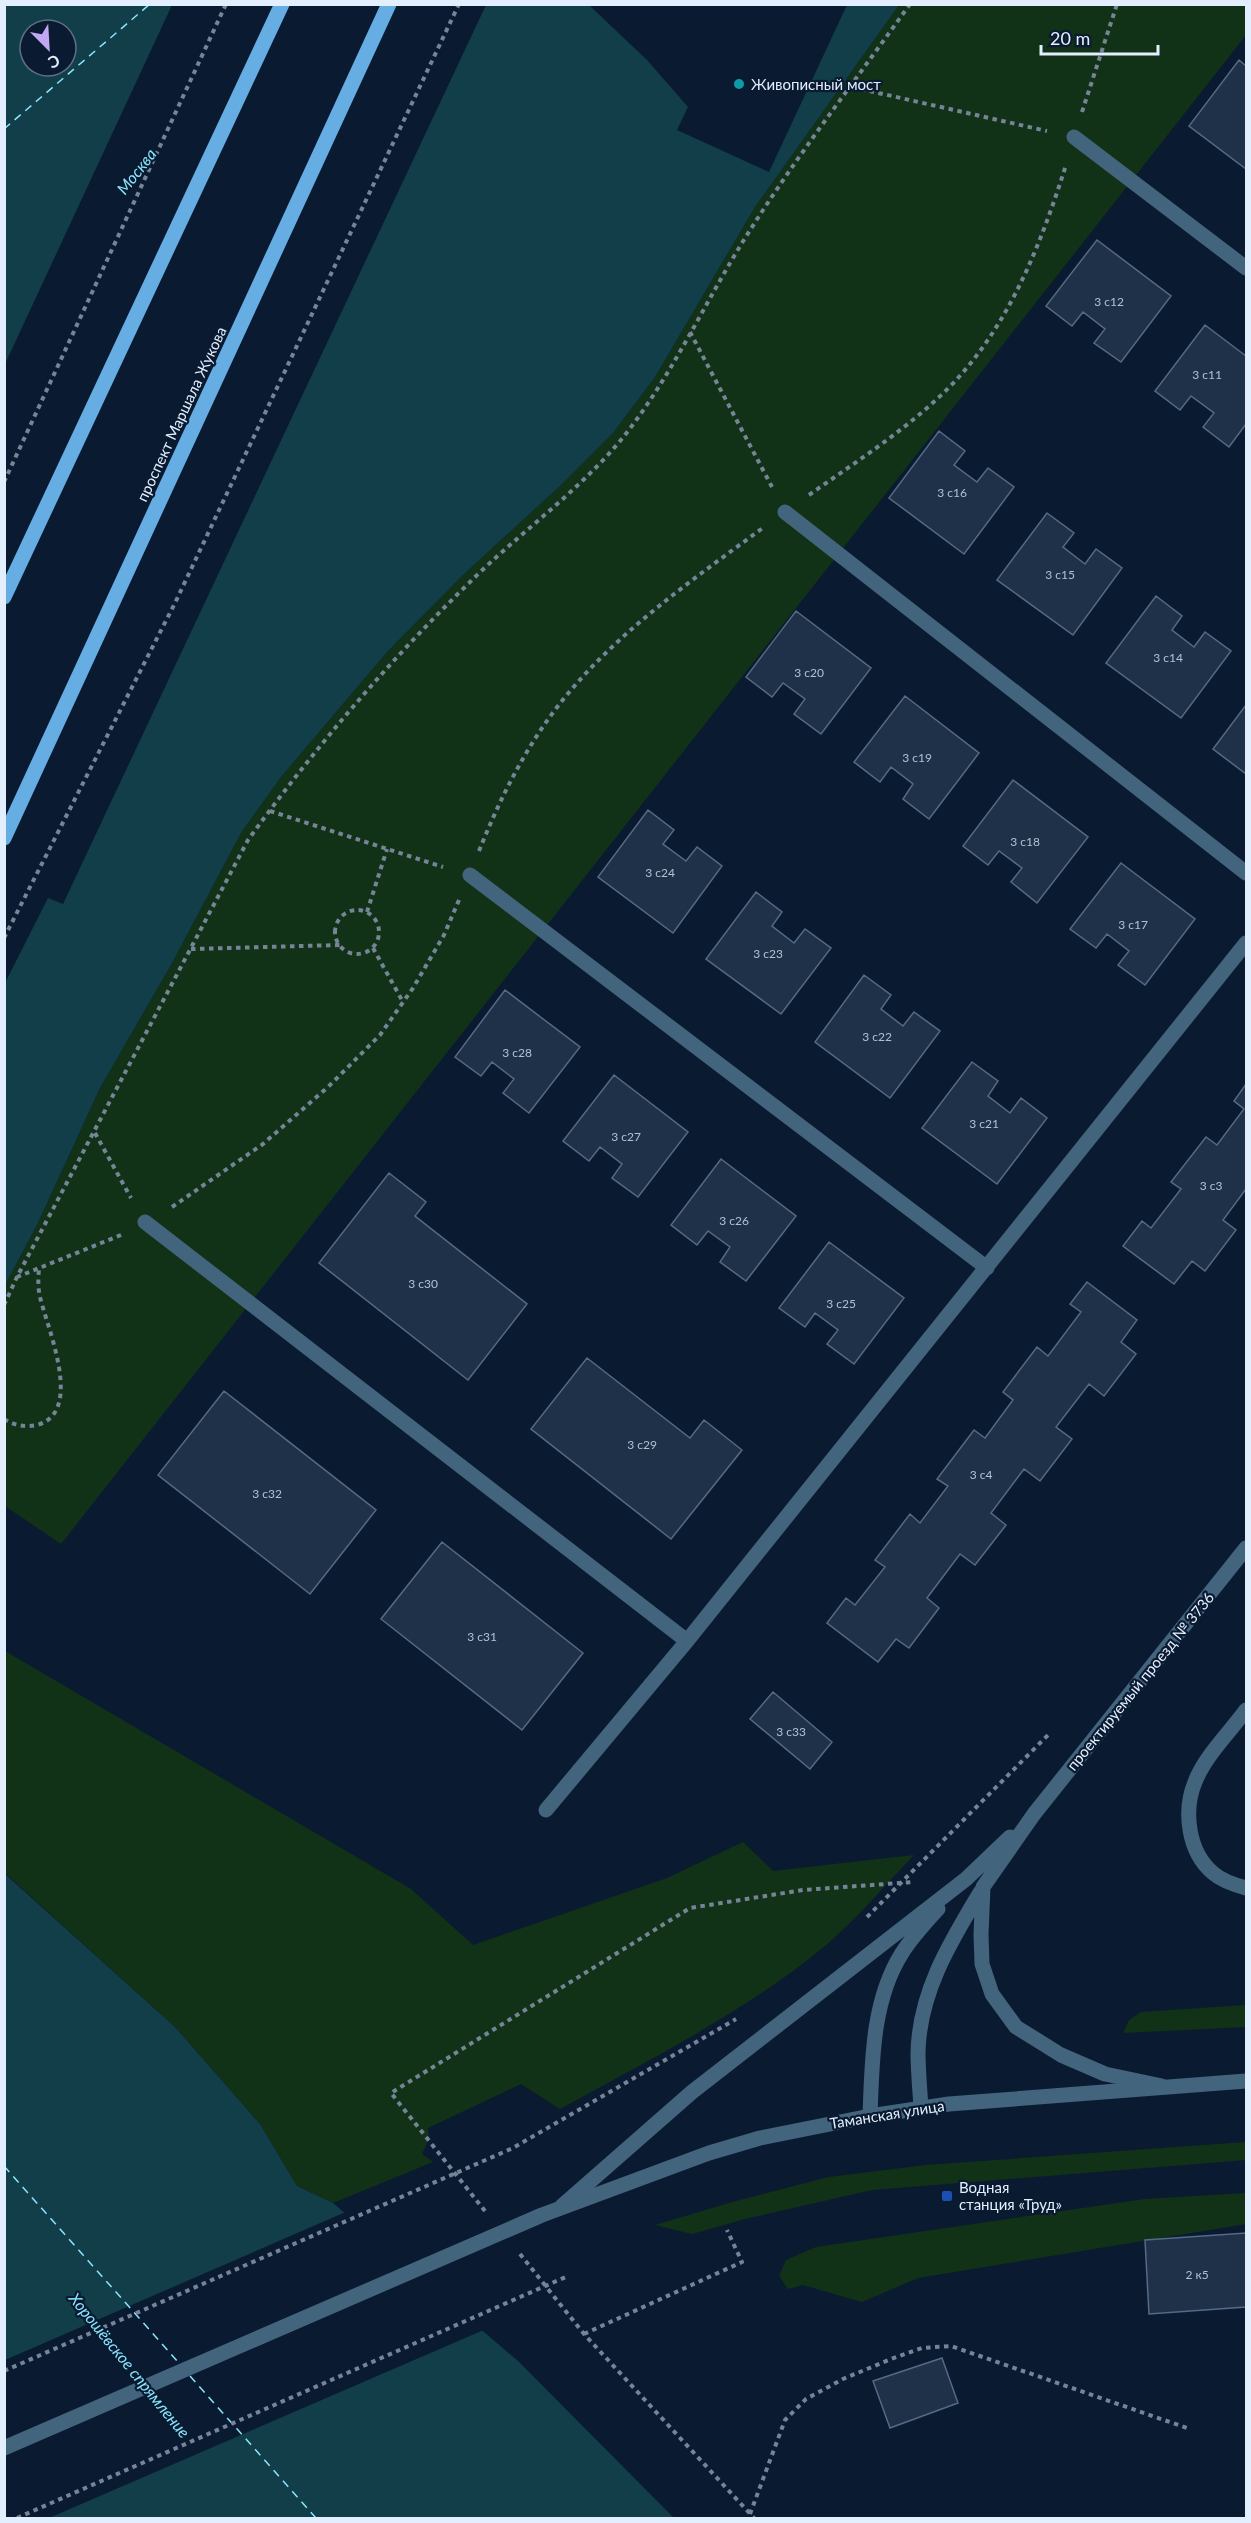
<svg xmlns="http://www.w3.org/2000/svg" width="1251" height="2523" font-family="Lato,sans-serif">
<rect width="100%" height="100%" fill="#0a1b31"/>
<!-- green -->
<path fill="#113217" d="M899,5H1246V35L61,1544L5,1506V1285L37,1225L100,1088L171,965L241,833L281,777L387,652L463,575L561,485L613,433L655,377L755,207Z
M5,1651L411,1889L473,1945L667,1878L743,1842L773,1871L914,1855C885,1885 857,1919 825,1946C745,2012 651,2059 560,2109L521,2084L428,2128L429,2139L422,2154L433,2162L333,2203L297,2186L260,2124L175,2027L5,1873Z
M1246,2005V2027L1123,2033L1129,2020L1141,2012Z
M1246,2142V2160L872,2190L745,2219L692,2234L655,2225L736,2201L829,2177L926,2165Z
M1246,2193V2224L918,2278L862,2302L803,2285L788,2289L779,2276L786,2260L816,2247L1145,2199Z"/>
<!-- water -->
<path fill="#113e49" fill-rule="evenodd" d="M5,5H899L755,207L655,377L613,433L561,485L463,575L387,652L281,777L241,833L171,965L100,1088L37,1225L5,1285ZM30,30H66V66H30Z
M4,1873L175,2027L260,2124L297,2186L333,2203L518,2361L674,2518H5Z"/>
<!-- pier -->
<path fill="#0a1b31" d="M172,5H486L63,904L48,898L5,983V364Z
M589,5H847L769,172L677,130L688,107L647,60Z
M348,2211L486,2329L49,2518H4L5,2360Z"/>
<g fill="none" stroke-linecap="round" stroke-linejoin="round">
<!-- ferry -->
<path stroke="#8ae6fe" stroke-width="1.5" stroke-dasharray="8 6" stroke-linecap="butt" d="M4,129L150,4
M4,2166L179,2363
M190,2376L316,2518"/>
</g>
<!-- building -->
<path fill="#1f3149" stroke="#566a85" stroke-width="1.5" d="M1239,60L1246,66V169L1189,126Z
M1097,240L1171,296L1121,362L1094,343L1105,329L1083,312L1072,326L1046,306Z
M1205,325L1246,356V424L1229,447L1203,427L1214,413L1191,396L1180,410L1155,391Z
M939,431L965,451L954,465L977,482L988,468L1014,487L964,554L889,498Z
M1047,513L1074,533L1063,547L1085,564L1096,549L1122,568L1073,635L997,580Z
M1156,596L1182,616L1172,630L1194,647L1205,632L1231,651L1181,718L1106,663Z
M796,611L871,668L821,734L794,714L805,699L783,683L772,697L746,677Z
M905,696L979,753L929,819L903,799L913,784L891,767L880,782L854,762Z
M1246,705V774L1213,749Z
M1013,780L1088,837L1037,903L1011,882L1022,868L999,851L988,865L963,846Z
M648,810L674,830L663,844L686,861L697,847L722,866L673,933L598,877Z
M1121,863L1195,919L1145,985L1118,965L1129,951L1107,934L1096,948L1070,929Z
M756,892L782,912L772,926L794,943L805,929L831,948L781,1014L706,959Z
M864,975L891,995L881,1009L903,1026L914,1012L940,1031L890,1098L815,1042Z
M505,990L580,1047L529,1113L503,1093L514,1079L492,1062L481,1076L455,1057Z
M972,1062L998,1081L988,1096L1010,1113L1021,1098L1047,1118L997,1184L922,1128Z
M614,1075L688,1132L638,1197L612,1178L622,1164L600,1147L589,1161L563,1141Z
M1246,1084V1189L1223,1220L1236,1230L1205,1271L1192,1261L1174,1284L1123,1246L1142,1221L1151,1228L1181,1189L1171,1182L1206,1137L1217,1145L1244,1109L1234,1101Z
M721,1159L796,1216L746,1281L720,1262L730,1247L708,1231L697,1245L671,1225Z
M389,1173L426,1202L415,1216L527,1304L468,1380L319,1263Z
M829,1242L904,1298L854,1364L827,1344L838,1330L815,1313L805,1327L779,1308Z
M1087,1282L1137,1320L1121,1342L1136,1354L1104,1396L1089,1384L1056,1427L1072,1439L1040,1481L1024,1469L991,1513L1006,1525L975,1565L960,1554L927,1598L939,1608L909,1648L896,1639L878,1662L827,1623L846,1598L855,1605L885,1567L875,1560L910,1514L920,1523L948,1486L937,1479L974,1430L985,1438L1013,1400L1003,1392L1037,1347L1048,1356L1081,1312L1070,1304Z
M587,1358L690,1438L704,1420L742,1450L671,1539L531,1429Z
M224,1391L376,1510L310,1594L158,1475Z
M442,1542L583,1653L522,1730L381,1619Z
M773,1692L832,1742L810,1769L750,1719Z
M1246,2233V2307L1149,2314L1145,2240Z
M942,2358L958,2403L890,2428L873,2381Z"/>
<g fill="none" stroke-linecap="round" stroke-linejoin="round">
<!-- path -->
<path stroke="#768497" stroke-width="4" stroke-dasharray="4.5 4.5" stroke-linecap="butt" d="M852,87L1047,131
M1082,112L1117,4
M690,332L772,487
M4,482L226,4
M809,495C853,464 898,435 937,399C1005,337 1039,250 1066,165
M270,811L443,867
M479,851C501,796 528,742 566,696C621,629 695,578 764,527
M335 932a22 22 0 1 1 44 0a22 22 0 1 1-44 0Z
M367,912L387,849
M4,938L175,603L459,4
M373,948L403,1002
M191,949L340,945
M95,1133L131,1198
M172,1207L263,1144L328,1087L380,1035L413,988L444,935L459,900
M121,1235L17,1277L248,840C314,749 388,662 469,583C519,533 580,491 625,435C676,370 709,293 754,224C802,149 858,77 910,4
M4,1305L17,1277
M4,1419C15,1426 27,1428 40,1424C83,1409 47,1327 40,1297C38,1288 38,1279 39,1269
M867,1917L1050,1733
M485,2211L391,2093L690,1908L803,1890L913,1882
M520,2254L584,2334L754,2518
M584,2334L742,2262L727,2230
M4,2371L513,2148L736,2019
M750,2514L785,2420L806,2399L843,2379L891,2359L922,2348L951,2346L1187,2428
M17,2518L568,2276"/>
<!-- service -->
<path stroke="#42647d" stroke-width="15" d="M1246,1710C1230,1732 1205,1756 1195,1782C1183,1811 1188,1852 1213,1873C1222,1881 1235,1885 1246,1888"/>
<!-- minor -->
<path stroke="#42647d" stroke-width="15" d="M1074,137L1246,268
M785,512L1246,873
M470,875L987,1268
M145,1222L687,1641
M546,1810L687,1641L1246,943
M1162,2086L1105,2074L1061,2055L1016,2027L992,1994L982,1964L981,1934L983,1887L1034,1814L1246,1548
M921,2108C920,2090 918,2071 918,2053C919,1992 951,1941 981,1891
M870,2116C872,2062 872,2000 902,1953C912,1937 925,1923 938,1909
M562,2206L692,2092L966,1879L1010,1837"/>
<!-- tertiary -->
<path stroke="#42647d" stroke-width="15" d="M4,2448L542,2215L709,2153L760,2138L870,2116L949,2104L1246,2081"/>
<!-- primary -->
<path stroke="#65ade2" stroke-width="15" d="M4,597L282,4
M4,838L389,4"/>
</g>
<!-- markers -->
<circle fill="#0f9aa8" stroke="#0a1b31" stroke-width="2" cx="739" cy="84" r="6"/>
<rect fill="#1a4fb4" stroke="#0a1b31" stroke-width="2" x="941" y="2190" width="12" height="12" rx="3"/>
<g text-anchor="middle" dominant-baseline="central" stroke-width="4.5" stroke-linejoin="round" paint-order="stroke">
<!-- number labels -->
<g font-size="12" fill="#b2c0d2">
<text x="1109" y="301">3 с12</text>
<text x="1207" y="374">3 с11</text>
<text x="952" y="492">3 с16</text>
<text x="1060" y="574">3 с15</text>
<text x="1168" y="657">3 с14</text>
<text x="809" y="672">3 с20</text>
<text x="917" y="757">3 с19</text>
<text x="1025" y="841">3 с18</text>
<text x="660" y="872">3 с24</text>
<text x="1133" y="924">3 с17</text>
<text x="768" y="953">3 с23</text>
<text x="877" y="1036">3 с22</text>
<text x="517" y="1052">3 с28</text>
<text x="984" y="1123">3 с21</text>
<text x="626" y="1136">3 с27</text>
<text x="1211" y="1185">3 с3</text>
<text x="734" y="1220">3 с26</text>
<text x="423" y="1283">3 с30</text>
<text x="841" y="1303">3 с25</text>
<text x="642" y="1444">3 с29</text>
<text x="981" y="1474">3 с4</text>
<text x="267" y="1493">3 с32</text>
<text x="482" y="1636">3 с31</text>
<text x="791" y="1731">3 с33</text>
<text x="1197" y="2274">2 к5</text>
</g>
<!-- poi labels -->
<g font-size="15" fill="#e3efff" stroke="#0a1b31" text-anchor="start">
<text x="751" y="84">Живописный мост</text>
<text x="959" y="2187">Водная<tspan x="959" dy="17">станция «Труд»</tspan></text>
</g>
<!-- street labels -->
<g font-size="15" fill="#e3efff" stroke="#0a1b31">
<text transform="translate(181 414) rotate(-65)">проспект Маршала Жукова</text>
<text transform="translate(1140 1681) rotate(-51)">проектируемый проезд № 3736</text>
<text transform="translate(887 2114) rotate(-9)">Таманская улица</text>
</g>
<!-- water labels -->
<g font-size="16" font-style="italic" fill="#8ae6fe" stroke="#0a1b31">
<text transform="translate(136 171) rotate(-52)">Москва</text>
<text transform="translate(130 2365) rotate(51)">Хорошёвское спрямление</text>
</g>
</g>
<!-- border -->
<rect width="1251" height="2523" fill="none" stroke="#e3efff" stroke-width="12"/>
<!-- north arrow -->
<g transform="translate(48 48) rotate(156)"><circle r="28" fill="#0a1b31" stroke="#617083" stroke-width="1.5"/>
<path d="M0-4.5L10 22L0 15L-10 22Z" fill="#c1a8f3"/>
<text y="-9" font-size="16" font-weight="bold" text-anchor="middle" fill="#e3efff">С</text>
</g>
<!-- scale -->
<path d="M1041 45v9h117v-9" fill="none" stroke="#e3efff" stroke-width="3"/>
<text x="1050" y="45" font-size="18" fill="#e3efff" stroke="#0a1b31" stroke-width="4.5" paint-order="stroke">20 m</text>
</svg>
